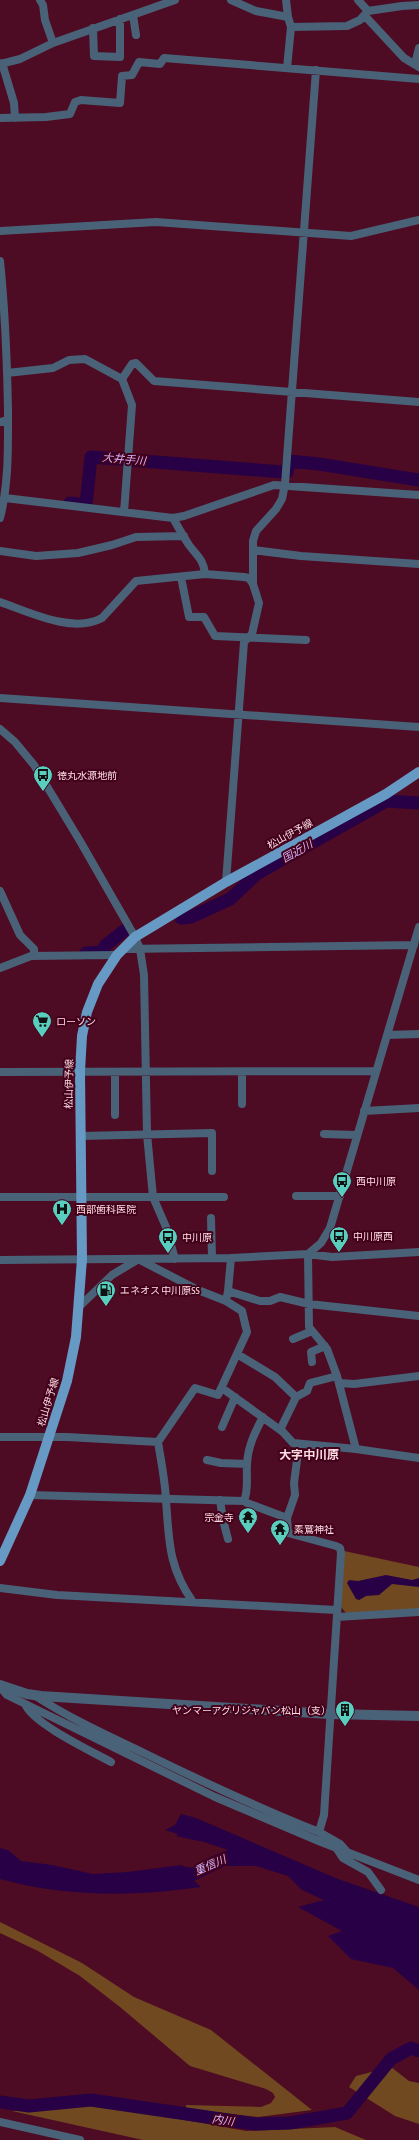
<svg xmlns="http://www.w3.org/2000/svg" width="419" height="2140" font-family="'Asap Condensed','Noto Sans JP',sans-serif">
<rect width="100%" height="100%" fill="#4e0b24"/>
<!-- green -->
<path fill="#704920" d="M344,1551L419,1567V1609L346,1613L340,1606Z
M0,1922L82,1963L134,1997L211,2030L312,2110L258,2117L186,2109V2105L261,2107L271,2103L275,2097L273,2093L266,2089L190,2066L120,2007L80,1976L38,1951L0,1933Z
M391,2067L409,2081L419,2083V2124L395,2116L349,2087L356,2076Z
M92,2103L246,2131L335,2127L366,2140H143L12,2111L73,2107Z"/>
<!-- water -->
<path fill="#280045" d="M386,1575L412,1580L419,1578V1587L392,1584L379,1595L366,1596L359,1600L356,1599L347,1583L349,1580L358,1581Z
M181,1814L196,1818L338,1879L419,1907V1990L393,1968L351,1959L328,1936L342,1931L298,1907L324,1900L302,1890L288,1876L256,1866H225L194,1881L201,1887C134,1897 65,1897 0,1879V1848L8,1850L21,1861L52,1865L93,1874L128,1872L181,1865C194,1871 196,1865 207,1859C213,1855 221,1853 228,1850L204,1842L176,1836L178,1834L165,1830L175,1825Z"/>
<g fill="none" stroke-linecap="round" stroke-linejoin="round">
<!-- river -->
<path stroke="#280045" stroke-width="13" d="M287,472L289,461L319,464L419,480
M70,503L86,505L91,457L283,472
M181,918L191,917L230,899L258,873L386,801L419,803
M86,953L102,952L106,945L125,930
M0,2102L29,2106L91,2100L255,2124L290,2123L347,2113L391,2059L411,2048L419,2051"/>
<!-- minor -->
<path stroke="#496277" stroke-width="8" d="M40,0L43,5L45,20L53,43
M231,0L256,11L288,17L291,27L287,68
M286,0L288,17
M358,0L368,11
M133,15L136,35
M365,16L404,58L419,67
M291,27L347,26L360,20L368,11L402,6L419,5
M93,28L94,56L120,57V19
M2,63L14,103L15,118
M0,64L20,59L53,43L175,0
M415,64L419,48
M0,118L46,117L70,114L75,102L81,100L120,103L122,76L132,75L139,62L160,64L164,58L419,79
M0,231L156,222L351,236L419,220
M0,261C5,310 7,360 8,409C8,446 9,483 0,518
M7,373L53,368L69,360L85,359L122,379L132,364L136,363L154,381L419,402
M122,379L132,405L124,512
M0,422L8,420
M5,498L173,518L184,516L274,485L419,495
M173,518C178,527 183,536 189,545C197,556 204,560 205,574
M253,550L301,556L419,564
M0,551L36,556L78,553L112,545L136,537L184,536
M181,577L189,617H204L215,636L306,640
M0,602C29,612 73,634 102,618L136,581L205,574L244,577L249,578L253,584
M0,698L419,727
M0,729L15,742L34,765L80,841L135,937L140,949L144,975L147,1134L153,1197L166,1227L175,1259
M226,882L244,642L252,634L259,603L253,584V541L256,531L276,509L282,499L285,484L316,70
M0,891L20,935L34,949V956
M123,949L414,945
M0,968L31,956L117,955
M387,1035L419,1034
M0,1072L376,1071
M115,1072V1115
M242,1072V1104
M364,1111L419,1108
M324,1134L357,1135
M81,1136L212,1133V1171
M296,1196H340
M0,1197H224
M211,1218L212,1258
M308,1254L321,1243L330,1228L419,927
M308,1254L309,1327L327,1349L337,1376L356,1449
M0,1260L231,1258L308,1254L332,1257L419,1252
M228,1291L231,1258
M226,1301L228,1291L260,1301H270L280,1297L309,1304L419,1316
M80,1306L112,1275L137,1260
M293,1339L312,1331
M237,1354L275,1377L296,1397L280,1430
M312,1362L311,1352L325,1346
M339,1383L354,1384L419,1376
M222,1388L283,1432L293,1443L356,1449L419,1458
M296,1397L307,1391L310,1383L337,1376
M263,1417C255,1432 248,1446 247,1464C246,1476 249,1489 244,1501L247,1503L287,1518
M222,1427L235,1397
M0,1437H67L158,1442L195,1388L218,1395L247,1332L242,1311L226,1301L198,1290L138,1259
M158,1442C161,1461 165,1480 166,1500C169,1539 168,1567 193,1602
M299,1445L294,1483L295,1495L287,1518L288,1533L336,1546L340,1548L341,1553L324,1815L319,1832L340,1844L348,1853
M207,1460L221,1463L247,1464
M30,1495L244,1501
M220,1500L223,1520L228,1539
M0,1588L57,1595L336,1610
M337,1617L419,1612
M0,1687L7,1695L215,1797L321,1842L419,1880
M34,1695C69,1718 106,1735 144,1753C201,1781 259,1808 319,1832
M26,1706C36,1725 91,1751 111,1762
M337,1849L343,1858L368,1872L381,1890
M0,2122L80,2140"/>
<!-- tertiary -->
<path stroke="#496277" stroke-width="10" d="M0,1685L27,1694L41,1696L330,1714L419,1716"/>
<!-- primary -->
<path stroke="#6699c3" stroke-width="10" d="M0,1561L30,1495L67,1381L76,1337L82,1259L80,1071L82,1036L87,1012L98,984L117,955L135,937L226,882L386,794L419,772"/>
</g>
<!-- icons -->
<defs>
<symbol id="bus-pin" viewBox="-11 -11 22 30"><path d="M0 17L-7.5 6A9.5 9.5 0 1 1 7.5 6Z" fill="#59cebf" stroke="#42001a"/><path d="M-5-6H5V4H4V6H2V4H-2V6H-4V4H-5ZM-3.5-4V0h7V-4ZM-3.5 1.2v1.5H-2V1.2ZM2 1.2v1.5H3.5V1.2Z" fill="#111"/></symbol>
<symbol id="supermarket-pin" viewBox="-11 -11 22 30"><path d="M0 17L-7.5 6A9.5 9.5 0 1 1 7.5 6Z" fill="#59cebf" stroke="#42001a"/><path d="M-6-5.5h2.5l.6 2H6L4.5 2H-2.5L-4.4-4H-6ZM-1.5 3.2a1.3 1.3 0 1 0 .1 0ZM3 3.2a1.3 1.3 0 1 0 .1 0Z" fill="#111"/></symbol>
<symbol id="hospital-pin" viewBox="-11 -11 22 30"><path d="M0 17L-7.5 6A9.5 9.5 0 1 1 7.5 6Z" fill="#59cebf" stroke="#42001a"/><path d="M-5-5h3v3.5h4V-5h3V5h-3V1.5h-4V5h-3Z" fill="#111"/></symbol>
<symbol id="fuel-pin" viewBox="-11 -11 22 30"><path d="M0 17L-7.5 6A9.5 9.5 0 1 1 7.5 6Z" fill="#59cebf" stroke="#42001a"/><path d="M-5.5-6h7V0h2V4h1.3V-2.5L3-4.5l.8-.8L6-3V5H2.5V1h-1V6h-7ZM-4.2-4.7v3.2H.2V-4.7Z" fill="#111"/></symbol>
<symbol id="temple-pin" viewBox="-11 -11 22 30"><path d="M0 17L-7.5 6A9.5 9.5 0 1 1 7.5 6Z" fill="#59cebf" stroke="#42001a"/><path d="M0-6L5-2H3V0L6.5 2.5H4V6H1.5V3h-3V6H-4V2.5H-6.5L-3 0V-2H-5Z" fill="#111"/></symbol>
<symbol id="building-pin" viewBox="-11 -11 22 30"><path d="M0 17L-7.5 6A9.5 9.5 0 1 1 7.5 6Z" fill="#59cebf" stroke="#42001a"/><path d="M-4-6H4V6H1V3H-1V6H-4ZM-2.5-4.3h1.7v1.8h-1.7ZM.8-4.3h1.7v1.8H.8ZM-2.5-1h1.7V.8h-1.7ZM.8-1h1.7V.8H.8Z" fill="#111"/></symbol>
</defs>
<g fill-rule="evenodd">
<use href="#bus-pin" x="32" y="764" width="22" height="30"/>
<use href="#supermarket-pin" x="31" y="1010" width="22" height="30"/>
<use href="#bus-pin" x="331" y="1170" width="22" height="30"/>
<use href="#hospital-pin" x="51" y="1198" width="22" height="30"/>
<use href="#bus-pin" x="328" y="1225" width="22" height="30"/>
<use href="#bus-pin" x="157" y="1226" width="22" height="30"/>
<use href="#fuel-pin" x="95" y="1279" width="22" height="30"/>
<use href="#temple-pin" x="237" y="1506" width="22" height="30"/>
<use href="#temple-pin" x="269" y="1518" width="22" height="30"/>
<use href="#building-pin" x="334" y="1699" width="22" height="30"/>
</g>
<g text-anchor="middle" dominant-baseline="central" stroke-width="4" stroke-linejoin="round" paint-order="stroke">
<!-- poi labels -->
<g font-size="10" fill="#fedce3" stroke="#42001a" text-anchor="start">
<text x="57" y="775">徳丸水源地前</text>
<text x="56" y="1021">ローソン</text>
<text x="356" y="1181">西中川原</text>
<text x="76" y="1209">西部歯科医院</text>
<text x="353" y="1236">中川原西</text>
<text x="182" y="1237">中川原</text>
<text x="120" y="1290">エネオス 中川原SS</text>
<text x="234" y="1517" text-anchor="end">宗金寺</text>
<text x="294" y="1529">素鷲神社</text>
<text x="331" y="1710" text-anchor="end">ヤンマーアグリジャパン松山（支）</text>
</g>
<!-- street labels -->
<g font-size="10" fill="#fedce3" stroke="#42001a">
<text transform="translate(290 834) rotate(-29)">松山伊予線</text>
<text transform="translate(69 1084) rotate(-89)">松山伊予線</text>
<text transform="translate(48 1402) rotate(-73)">松山伊予線</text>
</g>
<!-- water labels -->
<g font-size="11" font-style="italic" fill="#d4b5fe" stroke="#42001a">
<text transform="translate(124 459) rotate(5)">大井手川</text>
<text transform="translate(297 851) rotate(-29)">国近川</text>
<text transform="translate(210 1865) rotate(-24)">重信川</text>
<text transform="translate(223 2120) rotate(8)">内川</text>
</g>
<!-- quarter labels -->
<g font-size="12" font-weight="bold" fill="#fedce3" stroke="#42001a">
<text x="309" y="1455">大字中川原</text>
</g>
</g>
</svg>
